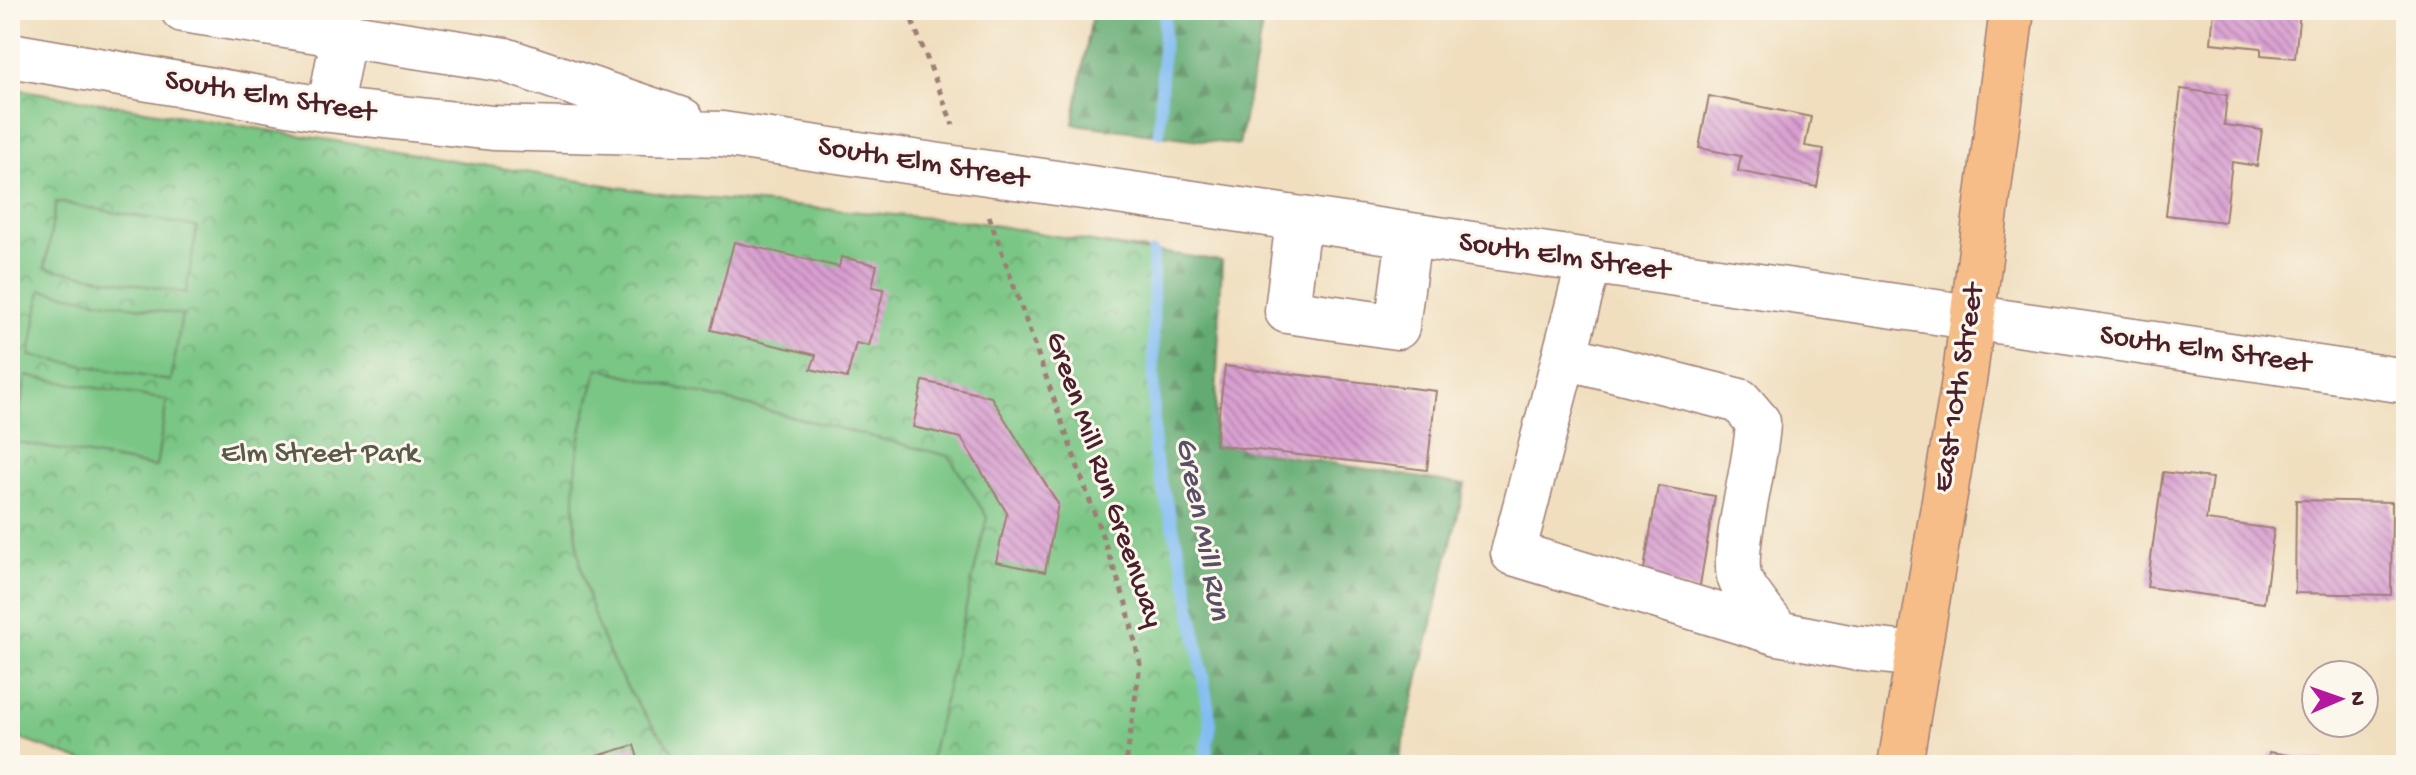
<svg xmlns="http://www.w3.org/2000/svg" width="2416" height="775" font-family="'Gochi Hand',sans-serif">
<defs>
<pattern id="forest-firs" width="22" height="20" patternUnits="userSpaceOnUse" patternTransform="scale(2)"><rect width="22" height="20" fill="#63ab72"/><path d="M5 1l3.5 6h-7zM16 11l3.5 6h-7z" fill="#548b5e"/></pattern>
<pattern id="park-crowns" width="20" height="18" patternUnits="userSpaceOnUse" patternTransform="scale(2)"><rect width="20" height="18" fill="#7ac685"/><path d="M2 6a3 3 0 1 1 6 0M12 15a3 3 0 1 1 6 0" fill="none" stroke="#66a06d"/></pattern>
<pattern id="building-back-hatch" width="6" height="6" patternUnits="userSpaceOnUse" patternTransform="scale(2)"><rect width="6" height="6" fill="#d89ed0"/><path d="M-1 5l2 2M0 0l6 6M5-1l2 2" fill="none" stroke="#b180a9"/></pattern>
</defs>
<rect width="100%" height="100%" fill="#fbf7ec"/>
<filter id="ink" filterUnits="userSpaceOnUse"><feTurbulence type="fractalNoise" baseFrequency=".0125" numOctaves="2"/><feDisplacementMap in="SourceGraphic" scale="16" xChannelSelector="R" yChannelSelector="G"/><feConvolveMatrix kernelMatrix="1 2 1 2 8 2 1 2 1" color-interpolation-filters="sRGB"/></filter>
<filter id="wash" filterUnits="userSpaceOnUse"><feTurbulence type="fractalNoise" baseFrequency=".006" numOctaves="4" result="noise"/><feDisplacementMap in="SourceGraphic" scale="32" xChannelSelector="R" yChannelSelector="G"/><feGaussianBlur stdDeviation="1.8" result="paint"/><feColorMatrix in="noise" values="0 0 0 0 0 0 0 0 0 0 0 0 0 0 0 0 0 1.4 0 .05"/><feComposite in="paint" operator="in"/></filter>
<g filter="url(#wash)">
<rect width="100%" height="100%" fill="#f0debe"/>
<!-- forest -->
<path fill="url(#forest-firs)" stroke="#56654e" stroke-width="2" d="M1093,10H1265L1239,145L1073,124Z
M1064,238L1222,261L1214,444L1465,485L1398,765H1143Z"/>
<!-- park -->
<path fill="url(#park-crowns)" stroke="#627258" stroke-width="2" d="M10,88L667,195L975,222L1153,253L1154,453L1186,578L1211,724L1204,765H94L10,735Z"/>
<!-- pitch -->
<path fill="#7ac685" stroke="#627258" stroke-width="2" d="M56,202L197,227L186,293L45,268Z
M41,290L182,315L171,381L30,356Z
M598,368L949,456L987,517L929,765H687C604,680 563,570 578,451C581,423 591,395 598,368Z
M26,376L167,400L156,467L15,442Z"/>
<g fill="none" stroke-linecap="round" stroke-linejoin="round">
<!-- stream -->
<path stroke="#82bcf3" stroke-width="12" d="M1159,132L1165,10
M1153,253L1154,454L1186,578L1211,724L1204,765"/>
</g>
<g id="blocks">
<!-- building -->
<path fill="url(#building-back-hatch)" d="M2214,10L2300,11L2295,58L2261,55V48L2211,43Z
M2181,89L2227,95L2224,125L2262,130L2257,166L2232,162L2225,222L2166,215Z
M1709,96L1811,117L1805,146L1824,149L1817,187L1738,171L1741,156L1699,148Z
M734,242L839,267L841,257L877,265L872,287L884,289L869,346L856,343L847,378L811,369L816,355L711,330Z
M1225,366L1436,391L1427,470L1215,445Z
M923,381L991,397L1058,504L1045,572L996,562L1007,513L961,438L913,427Z
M2163,472L2212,478L2206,520L2274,529L2264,603L2147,587Z
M1658,486L1715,496L1699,591L1642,581Z
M2296,500L2392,502L2391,595L2295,593Z
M634,745L640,765H571L570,764Z
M2269,752L2336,763V765H2267Z"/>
</g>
</g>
<g filter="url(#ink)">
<use href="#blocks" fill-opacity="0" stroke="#9d7e74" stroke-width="2"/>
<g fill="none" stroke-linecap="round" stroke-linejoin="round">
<defs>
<path id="minor" d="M183,10L505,60L682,120
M10,55L329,110L493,128L722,134L2406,381
M329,110L344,33
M1298,220L1287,311L1397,327L1409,236
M1589,262L1513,553L1778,633
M1565,357L1740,401L1758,422C1757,462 1732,546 1739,576C1743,591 1768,619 1778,633L1854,648L1917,655"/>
<path id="major" d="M1900,765L1965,374L2012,10"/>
</defs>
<!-- minor casing -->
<use href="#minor" stroke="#9d7e74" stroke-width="47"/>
<!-- major casing -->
<use href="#major" stroke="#9d7e74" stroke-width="47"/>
<!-- path -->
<path stroke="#9d7e74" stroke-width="5" stroke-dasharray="6 6" stroke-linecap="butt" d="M908,10L953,125
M989,216L1126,603L1140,664L1126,765"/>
<!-- minor -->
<use href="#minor" stroke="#fff" stroke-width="44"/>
<!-- major -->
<use href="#major" stroke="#f7bd88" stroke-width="44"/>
</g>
</g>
<g text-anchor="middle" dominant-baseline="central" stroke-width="6" stroke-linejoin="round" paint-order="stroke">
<!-- street labels -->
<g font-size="30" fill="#4a1f2b" stroke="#fbf7ec">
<text transform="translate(270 98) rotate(9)">South Elm Street</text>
<text transform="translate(923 164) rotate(9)">South Elm Street</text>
<text transform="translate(1564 258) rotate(8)">South Elm Street</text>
<text transform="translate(2205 351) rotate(8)">South Elm Street</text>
<text transform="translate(1960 388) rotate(-81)">East 10th Street</text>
<text transform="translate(1103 480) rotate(71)">Green Mill Run Greenway</text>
</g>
<!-- park labels -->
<g font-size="30" fill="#5b594a" stroke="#fbf7ec">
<text x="320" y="455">Elm Street Park</text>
</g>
<!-- water labels -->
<g font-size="32" font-style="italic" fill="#5b4e67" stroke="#fbf7ec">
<text transform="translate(1201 529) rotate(79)">Green Mill Run</text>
</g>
</g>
<!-- margin -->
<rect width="2416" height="775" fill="none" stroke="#fbf7ec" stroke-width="40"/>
<!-- north arrow -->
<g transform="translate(2340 699) rotate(88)"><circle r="38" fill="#fbf7ec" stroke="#b4a19f" stroke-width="2"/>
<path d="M0-6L14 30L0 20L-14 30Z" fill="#b5179e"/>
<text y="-12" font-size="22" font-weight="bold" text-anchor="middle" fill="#4a1f2b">N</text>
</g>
</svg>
